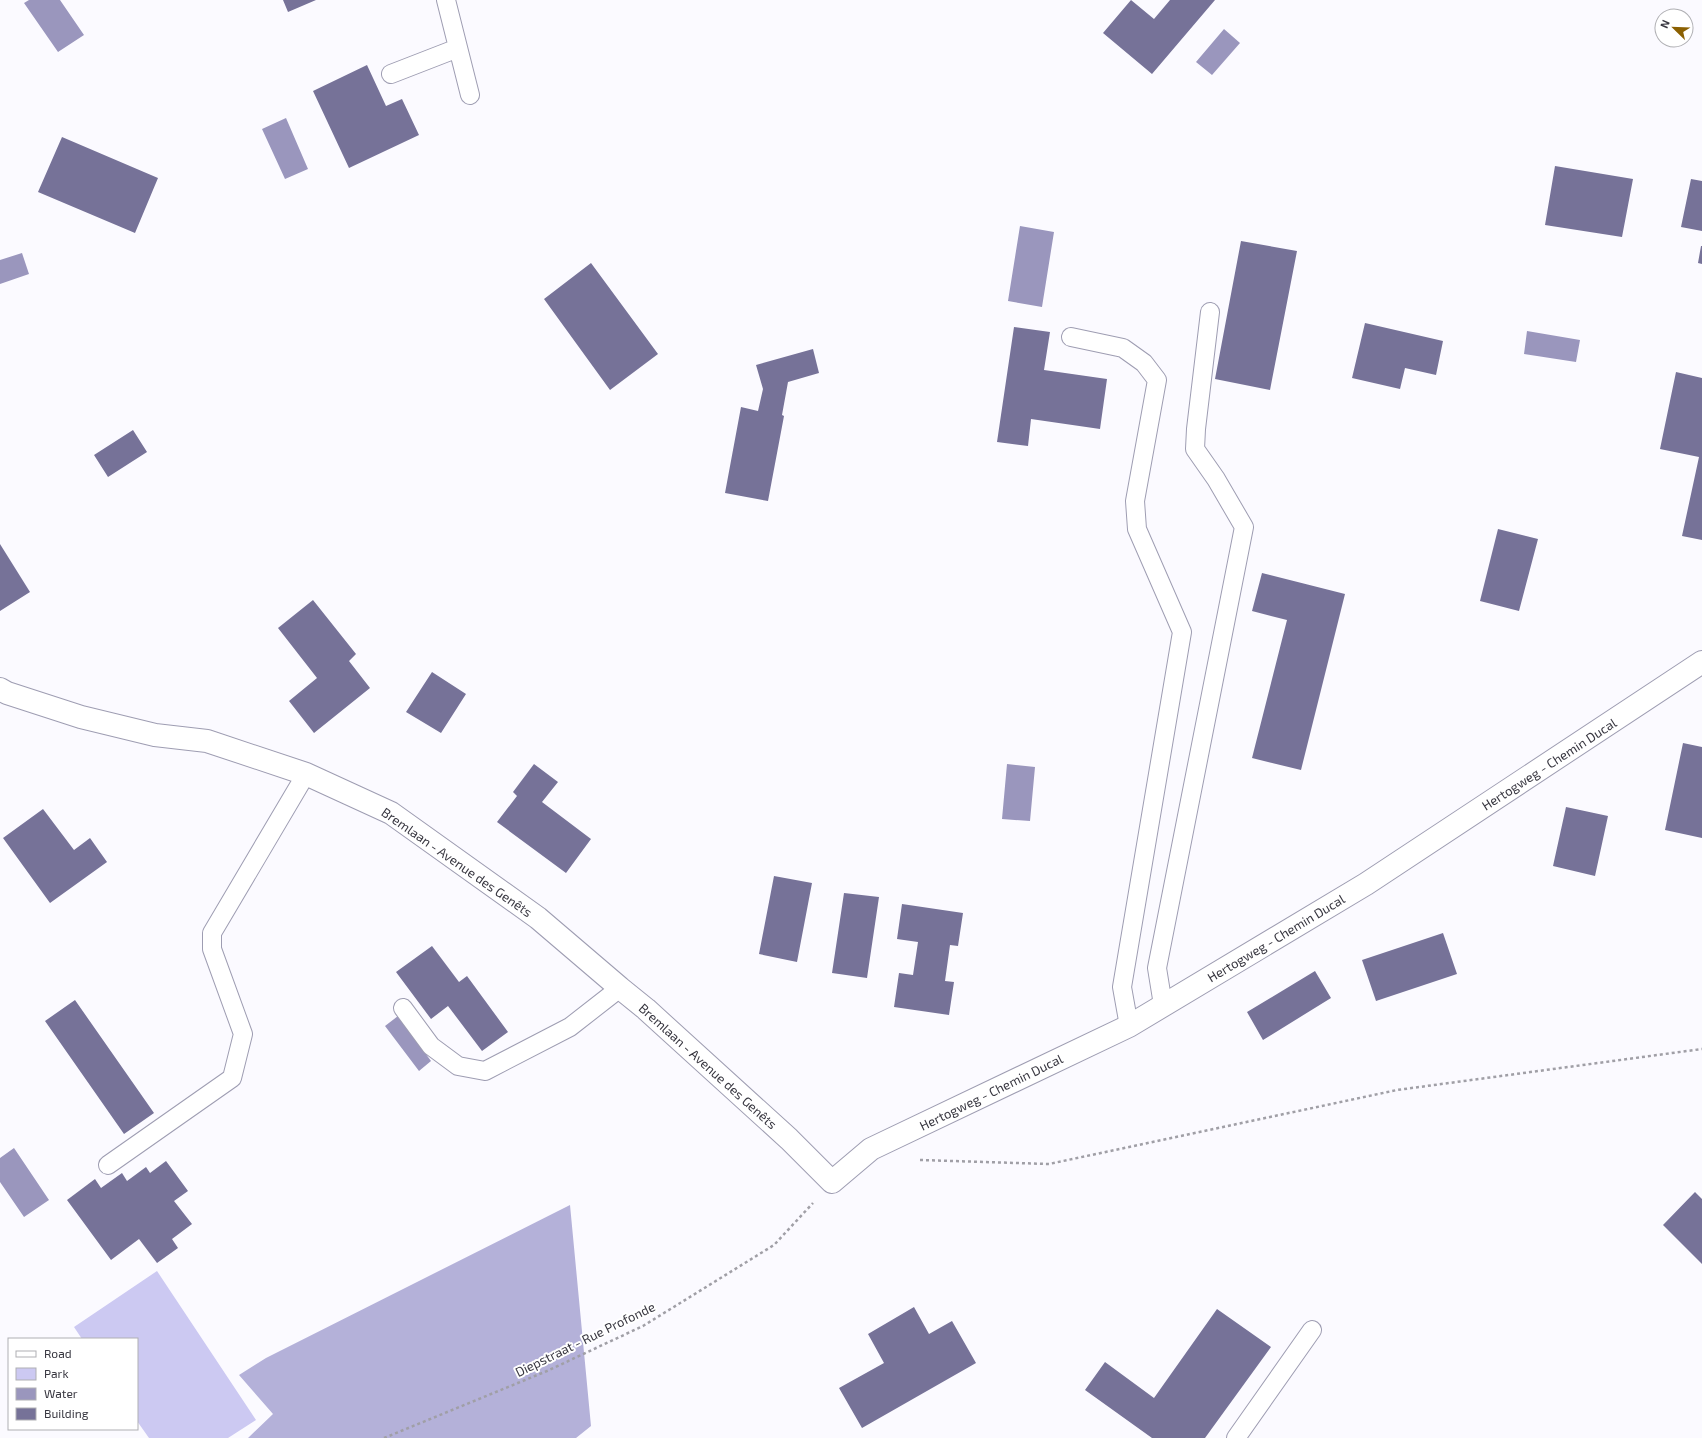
<svg xmlns="http://www.w3.org/2000/svg" width="1702" height="1438" font-family="'Exo 2',sans-serif">
<rect width="100%" height="100%" fill="#fbfaff"/>
<!-- green -->
<path fill="#ccc9f2" d="M157,1271L256,1420L228,1438H149L137,1421V1339H82L74,1327Z"/>
<!-- forest -->
<path fill="#b4b1d9" d="M570,1205L591,1426L576,1438H248L273,1414L239,1375L266,1358Z"/>
<!-- water -->
<path fill="#9a96bd" d="M29,0H60L84,35L58,52L24,3Z
M1224,29L1240,43L1212,75L1196,62Z
M286,118L308,169L285,179L262,129Z
M1020,226L1054,232L1042,307L1008,301Z
M22,253L29,274L0,284V260Z
M1527,331L1580,340L1576,362L1524,354Z
M1007,764L1035,767L1030,821L1002,819Z
M398,1016L431,1061L419,1071L385,1026Z
M14,1148L49,1200L24,1217L0,1182V1158Z"/>
<!-- building -->
<path fill="#767298" d="M283,0H316L288,12Z
M1131,0L1154,19L1170,0H1215L1152,74L1103,33Z
M367,65L386,106L402,99L419,135L349,168L313,91Z
M62,137L158,178L135,233L38,192Z
M1555,166L1633,179L1622,237L1545,225Z
M1691,179L1702,181V231L1681,227Z
M1241,241L1297,251L1270,390L1215,379Z
M1701,246H1702V264L1698,263Z
M591,263L658,354L610,390L544,299Z
M1365,323L1443,341L1436,375L1405,368L1400,389L1352,378Z
M1014,327L1050,332L1044,370L1107,379L1100,429L1031,419L1028,446L997,442Z
M813,349L819,373L788,382L782,415L784,416L768,501L725,493L741,407L758,411L763,389L756,365Z
M1676,372L1702,378V540L1682,536L1699,457L1660,449Z
M133,430L147,452L108,477L94,455Z
M1498,529L1538,539L1519,611L1480,601Z
M0,544L30,592L0,611Z
M1262,573L1345,594L1301,770L1252,758L1287,620L1252,611Z
M313,600L356,654L349,661L370,688L314,733L289,701L317,678L278,628Z
M432,672L466,694L441,733L406,712Z
M1683,743L1702,747V838L1665,830Z
M534,764L558,782L542,802L591,839L566,873L497,822L517,796L513,792Z
M1566,807L1608,816L1595,876L1553,866Z
M43,809L74,850L90,838L107,862L50,903L3,838Z
M774,876L812,883L797,962L759,954Z
M844,893L879,897L867,978L832,973Z
M902,904L963,913L958,946L950,945L945,981L954,982L949,1015L894,1007L899,973L913,975L918,942L897,939Z
M1443,933L1457,974L1376,1001L1362,960Z
M432,946L459,982L467,976L508,1032L482,1051L448,1006L431,1019L396,972Z
M1315,971L1331,998L1263,1040L1247,1012Z
M75,1000L154,1113L124,1134L45,1021Z
M166,1161L188,1191L174,1201L192,1224L172,1239L178,1248L157,1263L139,1239L111,1260L67,1200L95,1179L101,1188L122,1173L127,1181L146,1167L150,1173Z
M1695,1192L1702,1199V1264L1663,1225Z
M914,1307L929,1334L952,1321L976,1363L862,1428L839,1388L884,1363L868,1334Z
M1217,1309L1271,1347L1205,1438H1152L1085,1390L1105,1362L1154,1398Z"/>
<g fill="none" stroke-linecap="round" stroke-linejoin="round">
<defs>
<path id="lane" d="M446,0L470,95
M391,74L458,48
M1071,337L1123,348L1144,363L1157,380L1135,501L1137,529L1182,632L1122,987L1129,1026
M1163,1005L1157,968L1244,527L1216,479L1195,449L1196,429L1210,312
M403,1008L431,1046L458,1066L485,1071L570,1027L620,988
M108,1165L232,1078L243,1034L212,949V933L306,774
M1236,1438L1312,1330"/>
<path id="street" d="M0,689L7,693L81,717L155,735L207,741L306,774L391,813L538,918L620,988L646,1009L789,1139L832,1182L871,1149L1129,1026L1366,884L1702,662"/>
</defs>
<!-- lane casing -->
<use href="#lane" stroke="#9e9db2" stroke-width="20"/>
<!-- street casing -->
<use href="#street" stroke="#9e9db2" stroke-width="24"/>
<!-- path -->
<path stroke="#a09fa6" stroke-width="2.5" stroke-dasharray="3 3" stroke-linecap="butt" d="M920,1160L1049,1164L1397,1090L1702,1049
M384,1438L547,1371L643,1326L774,1245L813,1203"/>
<!-- lane -->
<use href="#lane" stroke="#fff" stroke-width="18"/>
<!-- street -->
<use href="#street" stroke="#fff" stroke-width="22"/>
</g>
<g text-anchor="middle" dominant-baseline="central" stroke-width="4" stroke-linejoin="round" paint-order="stroke">
<!-- street labels -->
<g font-size="13" fill="#383740" stroke="#fff">
<text transform="translate(1549 764) rotate(-33)">Hertogweg - Chemin Ducal</text>
<text transform="translate(457 862) rotate(35)">Bremlaan - Avenue des Genêts</text>
<text transform="translate(1276 938) rotate(-31)">Hertogweg - Chemin Ducal</text>
<text transform="translate(708 1066) rotate(42)">Bremlaan - Avenue des Genêts</text>
<text transform="translate(991 1092) rotate(-26)">Hertogweg - Chemin Ducal</text>
<text transform="translate(585 1339) rotate(-26)">Diepstraat - Rue Profonde</text>
</g>
</g>
<!-- legend -->
<rect x="8" y="1338" width="130" height="92" fill="#ffffff" stroke="#afafb3"/>
<rect x="16" y="1351" width="20" height="6" fill="#ffffff" stroke="#afafb3"/>
<text x="44" y="1358" font-size="12" fill="#383740">Road</text>
<rect x="16" y="1368" width="20" height="12" fill="#ccc9f2" stroke="#afafb3"/>
<text x="44" y="1378" font-size="12" fill="#383740">Park</text>
<rect x="16" y="1388" width="20" height="12" fill="#9a96bd" stroke="#afafb3"/>
<text x="44" y="1398" font-size="12" fill="#383740">Water</text>
<rect x="16" y="1408" width="20" height="12" fill="#767298" stroke="#afafb3"/>
<text x="44" y="1418" font-size="12" fill="#383740">Building</text>
<!-- north arrow -->
<g transform="translate(1674 28) rotate(293)"><circle r="19" fill="#ffffff" stroke="#afafb3"/>
<path d="M0-3L7 15L0 10L-7 15Z" fill="#8b6001"/>
<text y="-6" font-size="11" font-weight="bold" text-anchor="middle" fill="#383740">N</text>
</g>
</svg>
